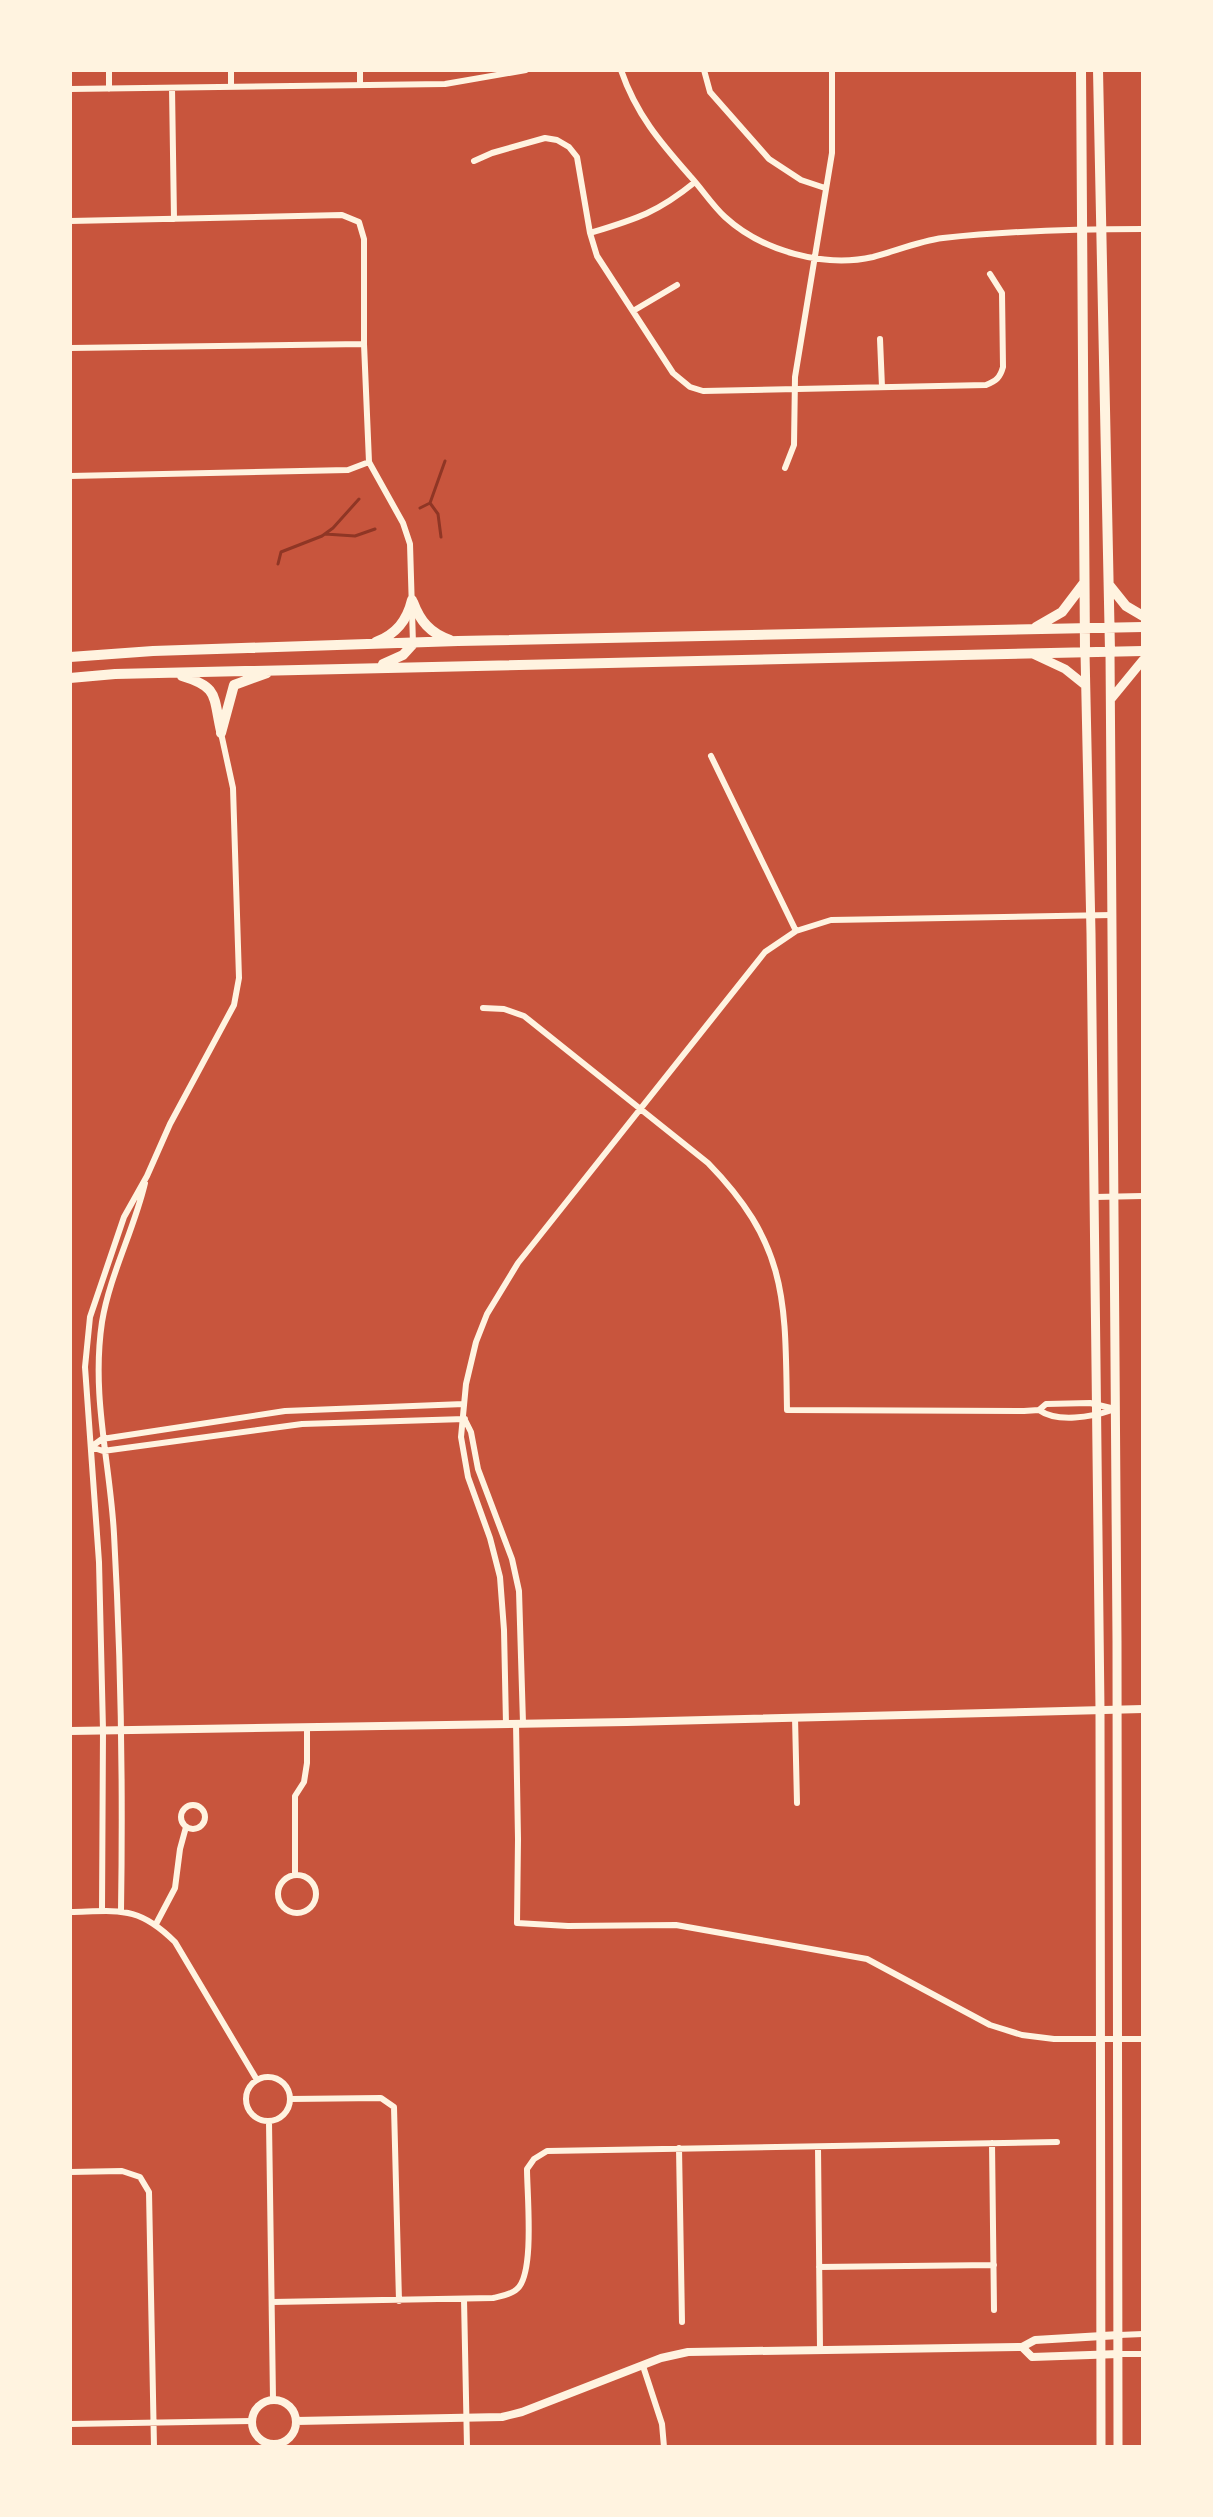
<svg xmlns="http://www.w3.org/2000/svg" width="1213" height="2517" font-family="Rubik,sans-serif">
<rect width="100%" height="100%" fill="#c8553d"/>
<g fill="none" stroke-linecap="round" stroke-linejoin="round">
<!-- stream -->
<path stroke="#8f3625" stroke-width="3" d="M430,503L438,514L441,537
M420,508L430,503L445,461
M325,534L355,536L375,529
M278,564L281,552L322,536L333,528L359,499"/>
<!-- minor -->
<path stroke="#fff3e0" stroke-width="6" d="M109,70V89
M231,70V87
M360,70V85
M621,70C636,114 660,142 690,176C702,189 712,205 725,217C762,251 824,268 873,257C896,251 919,241 943,238C1009,231 1077,229 1143,229
M704,70L710,92L769,159L801,180L825,188
M172,88L174,219
M70,89L445,84L526,70
M474,161L492,153L545,138L557,140L569,147L577,157L590,233L597,256L673,373L690,387L703,391L986,385C996,381 1000,378 1003,367L1002,293L990,274
M70,221L342,215L359,222L364,239V344L369,462L348,470L70,476
M590,233C636,219 657,213 695,182
M633,311L677,285
M880,339L882,387
M70,348L364,344
M369,462L403,523L410,544L413,644
M785,468L794,445L795,377L832,153V70
M711,756L796,931
M483,1008L504,1009L524,1016L708,1163C789,1246 785,1302 787,1410L1024,1411L1039,1410L1046,1404L1090,1403L1115,1409
M1095,1197L1143,1196
M1039,1410C1057,1423 1092,1417 1112,1410
M465,1420L471,1432L478,1469L512,1559L519,1591L523,1723
M91,1447L102,1439L285,1411L464,1404
M91,1447L103,1451L302,1424L465,1419
M795,1717L797,1803
M516,1723L518,1839L517,1923L568,1926L676,1925L867,1959L990,2025L1022,2035L1054,2039H1143
M506,1724L504,1630L500,1577L490,1538L468,1477L461,1437L466,1384L476,1342L487,1314L518,1263L765,952L796,931L831,920L1112,915
M181 1817a12 12 0 1 1 24 0a12 12 0 1 1-24 0Z
M278 1894a19 19 0 1 1 38 0a19 19 0 1 1-38 0Z
M295,1875V1796L304,1782L307,1763V1727
M102,1911L103,1730L99,1562L85,1367L90,1317L124,1217L147,1176L170,1124L234,1005L239,978L233,788L221,733
M121,1911C123,1786 121,1659 114,1534C110,1462 91,1396 102,1322C110,1274 134,1230 145,1183
M70,1912C119,1911 138,1905 175,1942L257,2080
M156,1924L175,1888L180,1849L186,1827
M246 2099a22 22 0 1 1 44 0a22 22 0 1 1-44 0Z
M290,2099L381,2098L394,2107L399,2301
M269,2122L273,2399
M992,2143L994,2310
M818,2147L820,2349
M679,2148L682,2322
M70,2172L122,2171L140,2177L149,2192L154,2447
M819,2267L994,2265
M464,2299L467,2447
M272,2302L493,2298C501,2296 511,2295 517,2289C535,2274 527,2194 527,2169L534,2159L547,2151L1057,2142
M1119,2335L1143,2334
M1119,2354H1143
M643,2366L662,2424L664,2447
M70,2424L251,2421
M273,2444V2447"/>
<!-- tertiary -->
<path stroke="#fff3e0" stroke-width="8" d="M70,1731L627,1722L1143,1709
M1022,2347L1032,2357L1119,2354
M252 2422a22 22 0 1 1 44 0a22 22 0 1 1-44 0Z
M296,2421L502,2417L522,2412L661,2358L688,2352L1022,2347L1035,2340L1119,2335"/>
<!-- secondary -->
<path stroke="#fff3e0" stroke-width="9" d="M1110,651L1117,1641L1118,2447
M1085,652L1091,933L1100,1710L1101,2447
M1035,655L1065,669L1085,685
M1111,699L1143,660"/>
<!-- primary -->
<path stroke="#fff3e0" stroke-width="10" d="M1081,70L1085,652
M1098,70L1110,651
M1110,586L1126,606L1143,616
M413,602C420,621 430,633 450,640
M1036,627L1062,612L1084,583
M376,642C396,634 407,621 412,600
M70,657L153,651L458,641L1143,627
M383,664L403,655L413,644
M182,676C219,687 213,696 221,731
M70,678L115,674L1143,651
M221,733L234,685L267,673"/>
</g>
<!-- border -->
<rect width="1213" height="2517" fill="none" stroke="#fff3e0" stroke-width="144"/>
</svg>
